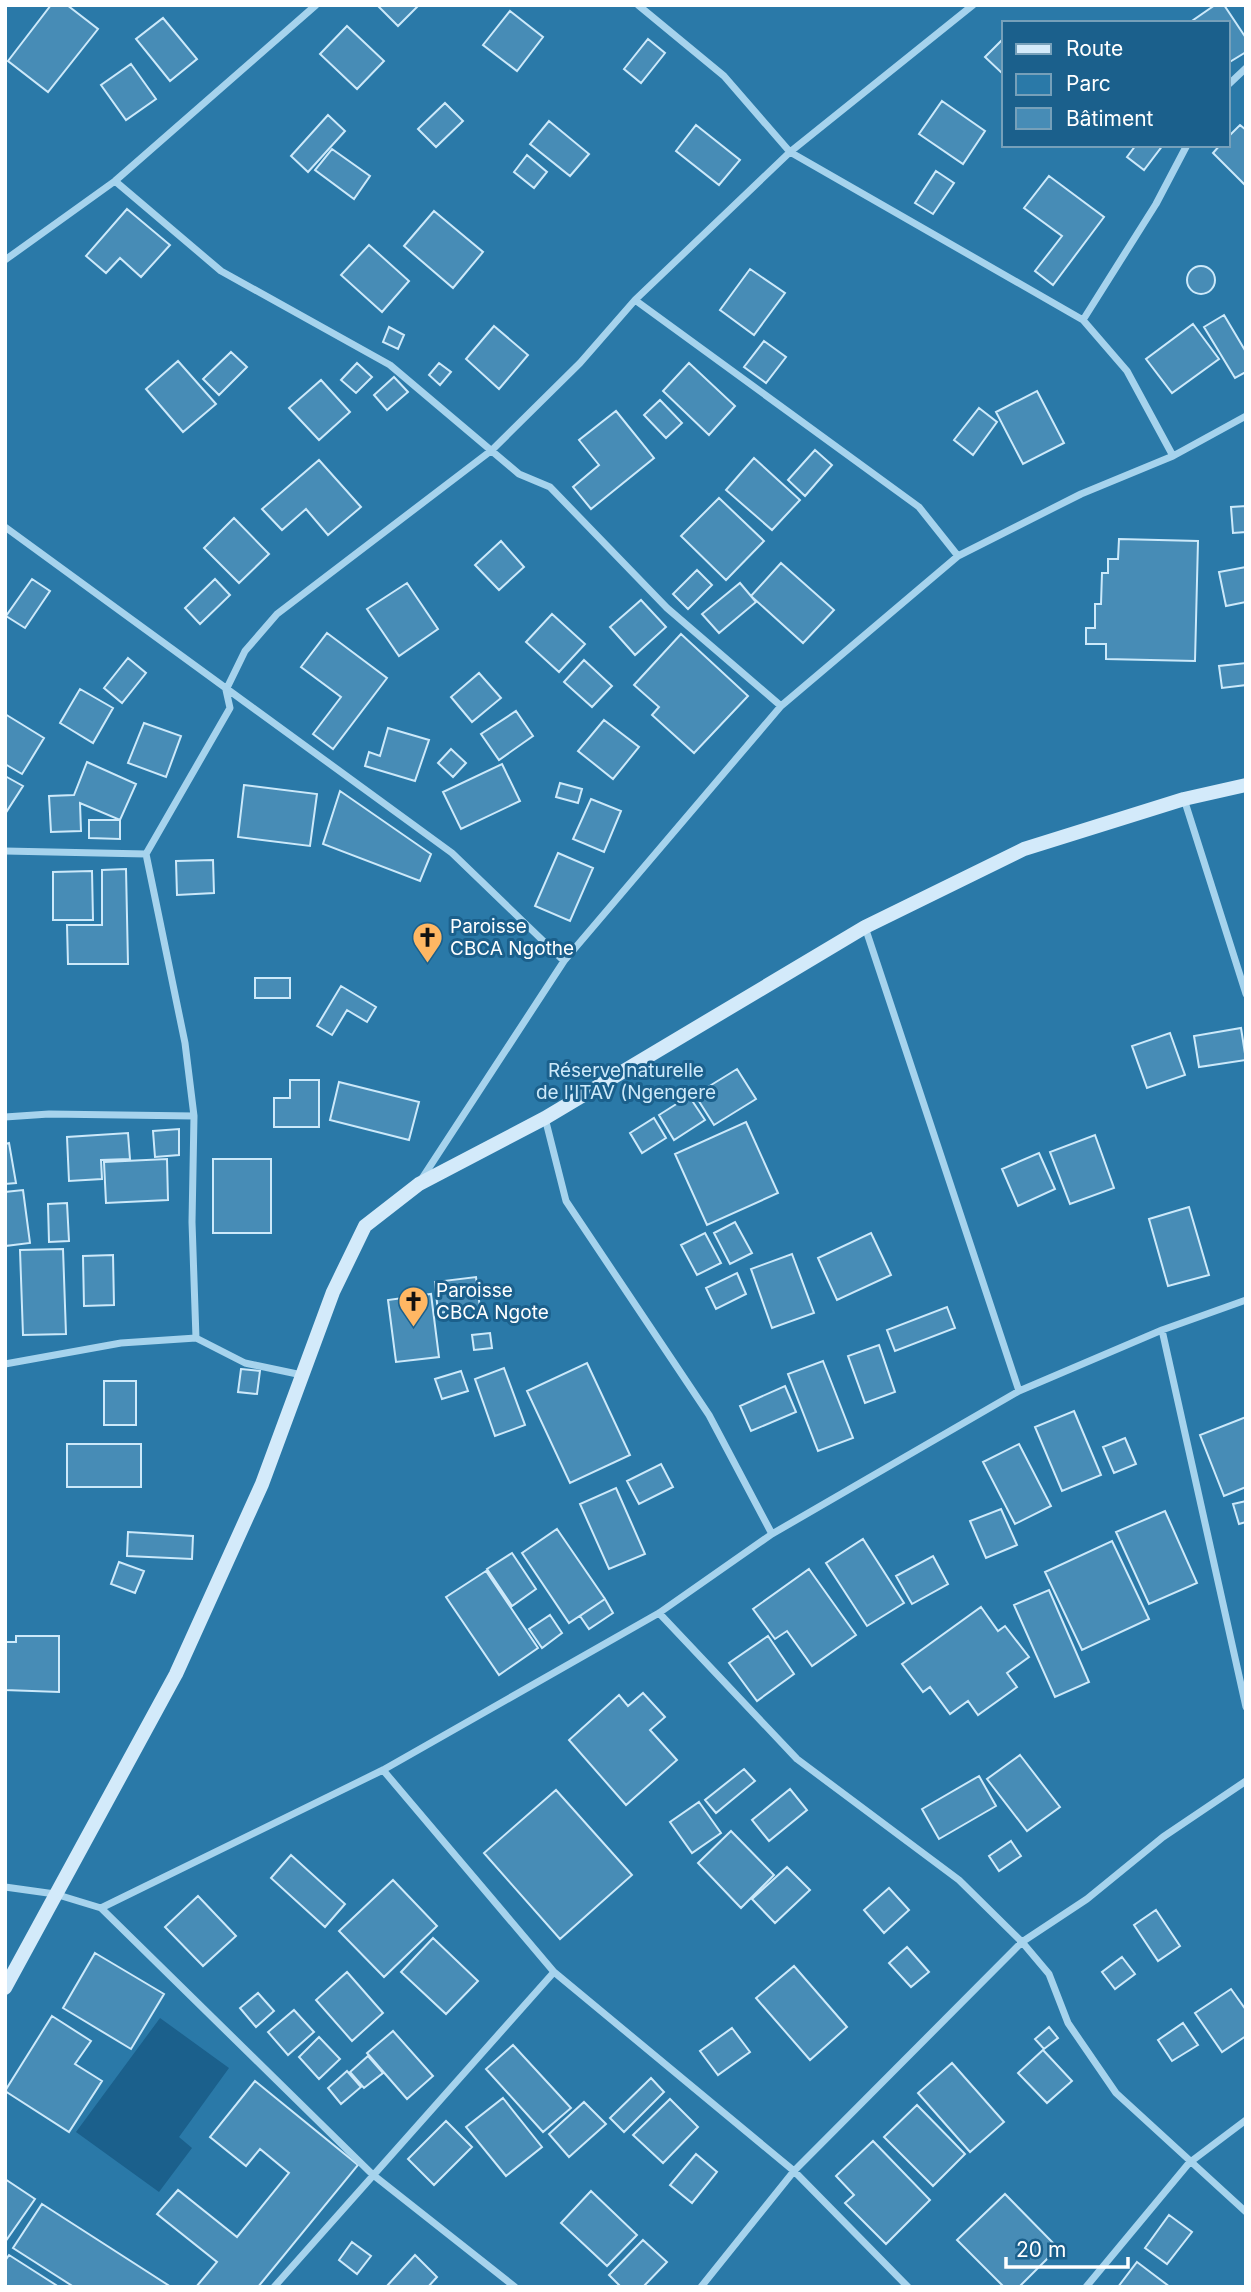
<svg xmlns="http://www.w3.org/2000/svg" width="1251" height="2292" font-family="Inter,sans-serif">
<rect width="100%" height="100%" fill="#1b608c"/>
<!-- green -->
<path fill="#2a79a8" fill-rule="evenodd" d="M5,5H1246V2287H5ZM1004,23H1228V145H1004ZM160,2018L229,2068L179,2137L192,2148L159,2192L76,2132Z"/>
<!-- building -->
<path fill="#478cb6" stroke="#cce9fa" stroke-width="2" d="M51,5H67L98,29L48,92L8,61Z
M377,5H417L418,6L398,26Z
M1215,5H1224L1246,38V52L1228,63V23H1189Z
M510,11L543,37L517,71L483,45Z
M163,18L197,59L170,81L136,39Z
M347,26L384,61L357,89L320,54Z
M1004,38V75L985,57Z
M648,39L665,53L641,83L624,69Z
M131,64L156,99L126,120L101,85Z
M942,101L985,131L963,164L919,134Z
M445,103L463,121L436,147L418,129Z
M328,115L345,131L308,172L291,156Z
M549,121L589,154L570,176L530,144Z
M696,125L740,160L719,185L676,151Z
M1240,125L1246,130V186L1213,153L1220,145H1228V137Z
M1136,145H1163L1144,170L1127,157Z
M332,149L370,176L354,199L315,170Z
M527,155L547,172L534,188L514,172Z
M936,171L954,183L933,214L915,203Z
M1049,176L1104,217L1053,285L1035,271L1062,236L1024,208Z
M127,209L170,245L141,277L120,258L106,273L86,256Z
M434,211L483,252L453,288L404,246Z
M369,245L409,281L382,312L341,275Z
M1187 280a14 14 0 1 1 28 0a14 14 0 1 1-28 0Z
M750,269L785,293L754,335L720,310Z
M1224,315L1246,352V372L1235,378L1204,327Z
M1193,324L1219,359L1172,393L1146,359Z
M494,326L528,355L499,389L466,359Z
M389,327L404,335L398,349L383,342Z
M764,341L786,357L766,383L744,367Z
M231,352L247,367L219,395L203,379Z
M178,361L216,404L183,432L146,389Z
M357,363L372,377L356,393L341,380Z
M439,363L451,372L440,385L429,375Z
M689,363L735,406L709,435L663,391Z
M394,377L408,392L387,410L374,395Z
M321,380L350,412L319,440L289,408Z
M1037,391L1064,443L1023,464L996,412Z
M660,400L682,423L666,438L644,415Z
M979,408L997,422L973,455L954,440Z
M616,411L654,458L591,509L573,487L599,465L579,440Z
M815,450L832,465L805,496L788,480Z
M754,458L800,500L772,530L726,490Z
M319,460L361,507L328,535L306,509L282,530L262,509Z
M719,498L764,541L726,580L681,536Z
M1246,506V532L1233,533L1231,507Z
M234,518L269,554L239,583L204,548Z
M1119,539L1198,541L1195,661L1106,659V644H1086V628H1095V604H1101L1102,573H1108V559H1118Z
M501,541L524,567L499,590L475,565Z
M781,563L834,610L803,643L751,596Z
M1246,567V602L1226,606L1219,572Z
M697,570L712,585L688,609L673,594Z
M32,579L50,591L25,628L6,616Z
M215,579L230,595L200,624L185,608Z
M407,583L438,629L399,656L367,609Z
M740,583L756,602L719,633L702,614Z
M641,600L666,627L635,655L610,627Z
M552,614L585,644L559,672L526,642Z
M327,633L387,678L333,749L313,734L341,697L301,667Z
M681,634L748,696L694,753L652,715L659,707L634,685Z
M128,658L146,673L122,703L104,688Z
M584,660L612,686L592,707L564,682Z
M1246,663V685L1222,688L1219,666Z
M479,673L501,698L472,722L451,697Z
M80,689L113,708L93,743L60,723Z
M516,711L533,736L499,760L481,734Z
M5,714L44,738L22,774L5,764Z
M604,720L639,747L613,779L578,751Z
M144,723L181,736L166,777L128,763Z
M388,728L429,740L415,781L365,766L369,752L380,756Z
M451,749L466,763L453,777L438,763Z
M87,762L136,784L120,820L80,803L81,831L51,832L49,796L74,795Z
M502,764L520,801L461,829L443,792Z
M5,776L23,786L5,814Z
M560,783L582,789L578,803L556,797Z
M244,785L317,794L310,846L238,837Z
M340,791L431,854L420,881L323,844Z
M591,799L621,811L604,852L573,839Z
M89,820H120V839L89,838Z
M558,853L593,868L570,921L535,906Z
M213,860L214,893L177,895L176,861Z
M126,869L128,964H68L67,925H102V870Z
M92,871L93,920H53V872Z
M255,978H290V998H255Z
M341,986L376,1007L367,1022L347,1010L332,1035L317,1026Z
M1241,1028L1246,1060L1199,1067L1194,1036Z
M1170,1033L1185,1075L1147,1088L1132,1046Z
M737,1069L756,1099L714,1125L695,1095Z
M290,1080H319V1127H274V1098H290Z
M339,1082L419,1102L409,1140L330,1120Z
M689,1096L705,1120L674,1140L659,1115Z
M654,1118L666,1138L642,1153L630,1133Z
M746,1122L778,1193L707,1225L675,1154Z
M179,1129V1155L155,1157L153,1131Z
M128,1133L130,1159L101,1160L102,1179L69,1181L67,1137Z
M1095,1135L1114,1188L1070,1204L1050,1152Z
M9,1143L16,1183L5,1184V1144Z
M1039,1153L1055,1189L1018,1206L1002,1169Z
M167,1159L168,1200L106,1203L104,1162Z
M213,1159H271V1233H213Z
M23,1190L30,1243L5,1246V1192Z
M67,1203L69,1241L49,1242L48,1204Z
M1189,1207L1209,1275L1168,1286L1149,1219Z
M735,1222L752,1253L730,1264L714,1233Z
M705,1233L721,1263L697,1275L681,1245Z
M871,1233L891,1275L837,1300L818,1258Z
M63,1249L66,1334L23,1335L20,1250Z
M792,1254L814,1313L772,1328L751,1269Z
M113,1255L114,1305L84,1306L83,1256Z
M737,1273L746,1294L716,1309L706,1288Z
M476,1277L480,1308L438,1313L435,1282Z
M431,1294L439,1357L396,1362L388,1300Z
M947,1307L955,1328L895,1351L887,1330Z
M490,1333L492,1348L474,1350L472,1335Z
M879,1345L895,1392L865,1403L848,1356Z
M823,1361L853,1438L818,1451L788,1374Z
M587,1363L630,1455L570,1483L527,1391Z
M504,1368L525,1425L495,1436L475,1379Z
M241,1369L260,1371L257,1394L238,1392Z
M461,1371L468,1391L442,1399L435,1379Z
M104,1381H136V1425H104Z
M785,1386L796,1412L751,1431L740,1406Z
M1074,1411L1101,1475L1062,1491L1035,1427Z
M1246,1417V1487L1224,1496L1200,1435Z
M1125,1438L1136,1464L1114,1473L1103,1447Z
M67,1444H141V1487H67Z
M1019,1444L1051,1506L1015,1524L983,1462Z
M661,1464L673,1487L639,1504L627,1481Z
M616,1488L645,1554L609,1569L580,1504Z
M1246,1501V1522L1239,1524L1233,1504Z
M1001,1509L1017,1545L986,1558L970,1521Z
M1165,1511L1197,1583L1149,1604L1116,1532Z
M557,1529L605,1599L569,1623L522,1553Z
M128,1532L193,1536L192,1559L127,1556Z
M863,1539L904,1603L867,1626L826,1563Z
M1112,1541L1149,1619L1082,1650L1045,1572Z
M512,1553L536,1589L512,1606L487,1569Z
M933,1556L948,1584L912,1604L896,1576Z
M119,1562L144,1571L135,1593L111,1584Z
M809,1569L856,1635L812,1666L787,1631L775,1639L753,1609Z
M486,1571L538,1648L499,1675L446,1597Z
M1049,1590L1089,1682L1055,1697L1014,1605Z
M605,1599L613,1613L589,1629L580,1616Z
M981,1607L998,1631L1005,1626L1029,1657L1007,1673L1017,1687L978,1715L968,1701L950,1714L930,1687L923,1692L902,1664Z
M550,1615L562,1633L542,1648L529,1629Z
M16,1636H59V1692L5,1690V1642H16Z
M768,1636L794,1674L757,1701L729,1663Z
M643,1693L665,1717L650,1730L677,1760L626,1805L569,1740L619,1695L628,1706Z
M1020,1755L1060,1807L1027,1831L987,1779Z
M744,1769L755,1781L716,1813L705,1800Z
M979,1776L996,1806L939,1839L922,1809Z
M790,1789L807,1810L769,1841L752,1820Z
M556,1790L632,1875L560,1939L484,1853Z
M699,1802L721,1833L692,1853L670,1822Z
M731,1831L774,1875L741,1908L698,1863Z
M1011,1841L1021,1856L999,1871L989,1856Z
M291,1855L345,1904L325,1927L271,1878Z
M787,1867L810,1890L775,1923L752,1899Z
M393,1880L437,1926L384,1977L339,1931Z
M889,1888L909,1910L884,1933L864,1910Z
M198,1896L236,1936L203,1966L165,1927Z
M1156,1910L1180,1946L1158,1961L1134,1925Z
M433,1938L478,1981L446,2014L401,1972Z
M907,1947L929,1972L911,1987L889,1963Z
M95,1953L164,1994L131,2049L63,2008Z
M1122,1957L1135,1974L1115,1989L1102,1972Z
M794,1966L847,2027L810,2060L756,1998Z
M347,1972L383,2013L352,2041L316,2000Z
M1231,1989L1246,2010V2036L1222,2052L1195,2013Z
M258,1993L274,2011L256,2027L240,2008Z
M294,2010L314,2032L288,2055L268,2032Z
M52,2016L91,2041L75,2064L102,2081L69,2132L5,2091Z
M1183,2023L1198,2045L1172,2061L1158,2040Z
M1049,2027L1058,2038L1044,2049L1035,2039Z
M732,2028L750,2052L718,2075L700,2051Z
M393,2031L433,2076L407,2099L367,2053Z
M319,2037L340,2059L319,2079L299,2057Z
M513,2045L571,2108L543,2132L486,2069Z
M1043,2050L1072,2081L1047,2103L1018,2073Z
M368,2056L383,2073L364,2088L350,2072Z
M952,2063L1004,2122L970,2152L918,2093Z
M347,2071L361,2087L341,2104L328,2088Z
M651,2078L664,2092L624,2132L610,2118Z
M255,2081L358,2165L258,2287H196L217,2262L157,2214L178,2190L237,2237L289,2173L260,2149L246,2166L210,2137Z
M503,2098L542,2147L506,2176L466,2127Z
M670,2099L698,2127L663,2163L633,2135Z
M584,2102L606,2124L569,2157L549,2134Z
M917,2105L965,2154L933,2186L884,2137Z
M446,2121L472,2147L434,2185L408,2159Z
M873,2141L930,2200L886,2244L845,2203L854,2195L836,2176Z
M696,2154L717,2172L692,2203L670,2185Z
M5,2179L35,2199L5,2242Z
M591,2191L637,2235L607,2266L561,2223Z
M1005,2194L1058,2248L1019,2287H1004L957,2240Z
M42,2204L171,2287H74L13,2248Z
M1169,2215L1192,2232L1167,2264L1145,2248Z
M643,2240L667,2262L643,2287H621L609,2275Z
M352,2242L371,2256L357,2274L339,2260Z
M9,2255L59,2287H5V2261Z
M415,2255L437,2277L428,2287H386Z
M1137,2262L1170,2287H1118Z"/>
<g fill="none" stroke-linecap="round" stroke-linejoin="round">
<!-- street -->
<path stroke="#a6d3ed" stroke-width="7" d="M638,5L724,76L790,152L1083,320L1127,371L1173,456
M1228,85L1246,68
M115,181L221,271L390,365L519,474L550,487L667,608L781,706
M5,260L115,181L316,5
M635,300L919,507L958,556
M1083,320L1156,204L1187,145
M5,527L452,853L564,961
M1184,799L1246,994
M5,851L146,854
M865,927L1019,1391
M5,1117L49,1114L194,1116
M545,1118L566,1201L709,1415L772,1534
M421,1180L564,961L781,706L958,556L1081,494L1173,456L1246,416
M1162,1330L1246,1707
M196,1338L192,1222L194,1116L185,1043L146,854L230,708L226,690L245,651L277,614L492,450L580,363L635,300L790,152L973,5
M5,1364L121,1343L196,1338L245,1363L302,1375
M659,1613L797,1759L959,1880L1022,1942L1049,1974L1068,2023L1116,2093L1246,2212
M383,1770L554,1972L794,2171L908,2287
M5,1887L55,1894L101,1908L383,1770L659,1613L772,1534L1019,1391L1162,1330L1246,1300
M101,1908L372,2174L515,2287
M274,2287L554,1972
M701,2287L794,2171L1022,1942L1087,1899L1163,1837L1246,1781
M1086,2287L1189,2163L1246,2120"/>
<!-- secondary -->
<path stroke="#d3eafa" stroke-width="14" d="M5,1988L176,1674L262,1484L333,1292L365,1226L419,1184L545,1118L865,927L1024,849L1184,799L1246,785"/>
</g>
<!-- icons -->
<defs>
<symbol id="church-pin" viewBox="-11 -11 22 30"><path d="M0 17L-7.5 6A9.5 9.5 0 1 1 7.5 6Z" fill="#ffb763" stroke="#1b608c"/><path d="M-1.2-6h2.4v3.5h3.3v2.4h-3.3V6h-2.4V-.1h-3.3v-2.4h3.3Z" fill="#111"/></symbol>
</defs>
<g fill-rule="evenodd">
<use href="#church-pin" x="410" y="920" width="35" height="47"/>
<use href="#church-pin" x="396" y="1284" width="35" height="47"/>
</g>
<g text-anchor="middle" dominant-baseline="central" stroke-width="6" stroke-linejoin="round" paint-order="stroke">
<!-- poi labels -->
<g font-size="19" fill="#fff" stroke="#1b608c" text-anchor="start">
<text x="450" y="926">Paroisse<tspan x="450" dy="22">CBCA Ngothe</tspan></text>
<text x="436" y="1290">Paroisse<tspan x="436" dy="22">CBCA Ngote</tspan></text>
</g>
<!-- park labels -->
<g font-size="19" fill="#cce9fa" stroke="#1b608c">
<text x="626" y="1070">Réserve naturelle<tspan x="626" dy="22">de l'ITAV (Ngengere</tspan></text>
</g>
</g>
<!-- border -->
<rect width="1251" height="2292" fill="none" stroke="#ffffff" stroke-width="14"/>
<!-- legend -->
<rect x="1002" y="21" width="228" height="126" fill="#1b608c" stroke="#76a0ba" stroke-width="2"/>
<rect x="1016" y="44" width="35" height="10" fill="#d3eafa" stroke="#76a0ba" stroke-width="2"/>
<text x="1066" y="56" font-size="21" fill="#ffffff">Route</text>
<rect x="1016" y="74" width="35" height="21" fill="#2a79a8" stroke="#76a0ba" stroke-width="2"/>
<text x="1066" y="91" font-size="21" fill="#ffffff">Parc</text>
<rect x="1016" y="108" width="35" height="21" fill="#478cb6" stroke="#76a0ba" stroke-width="2"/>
<text x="1066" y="126" font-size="21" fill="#ffffff">Bâtiment</text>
<!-- scale -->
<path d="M1006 2257v10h122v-10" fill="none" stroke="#ffffff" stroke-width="3.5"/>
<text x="1016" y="2257" font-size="21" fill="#ffffff" stroke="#1b608c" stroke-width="5" paint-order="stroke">20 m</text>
</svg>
